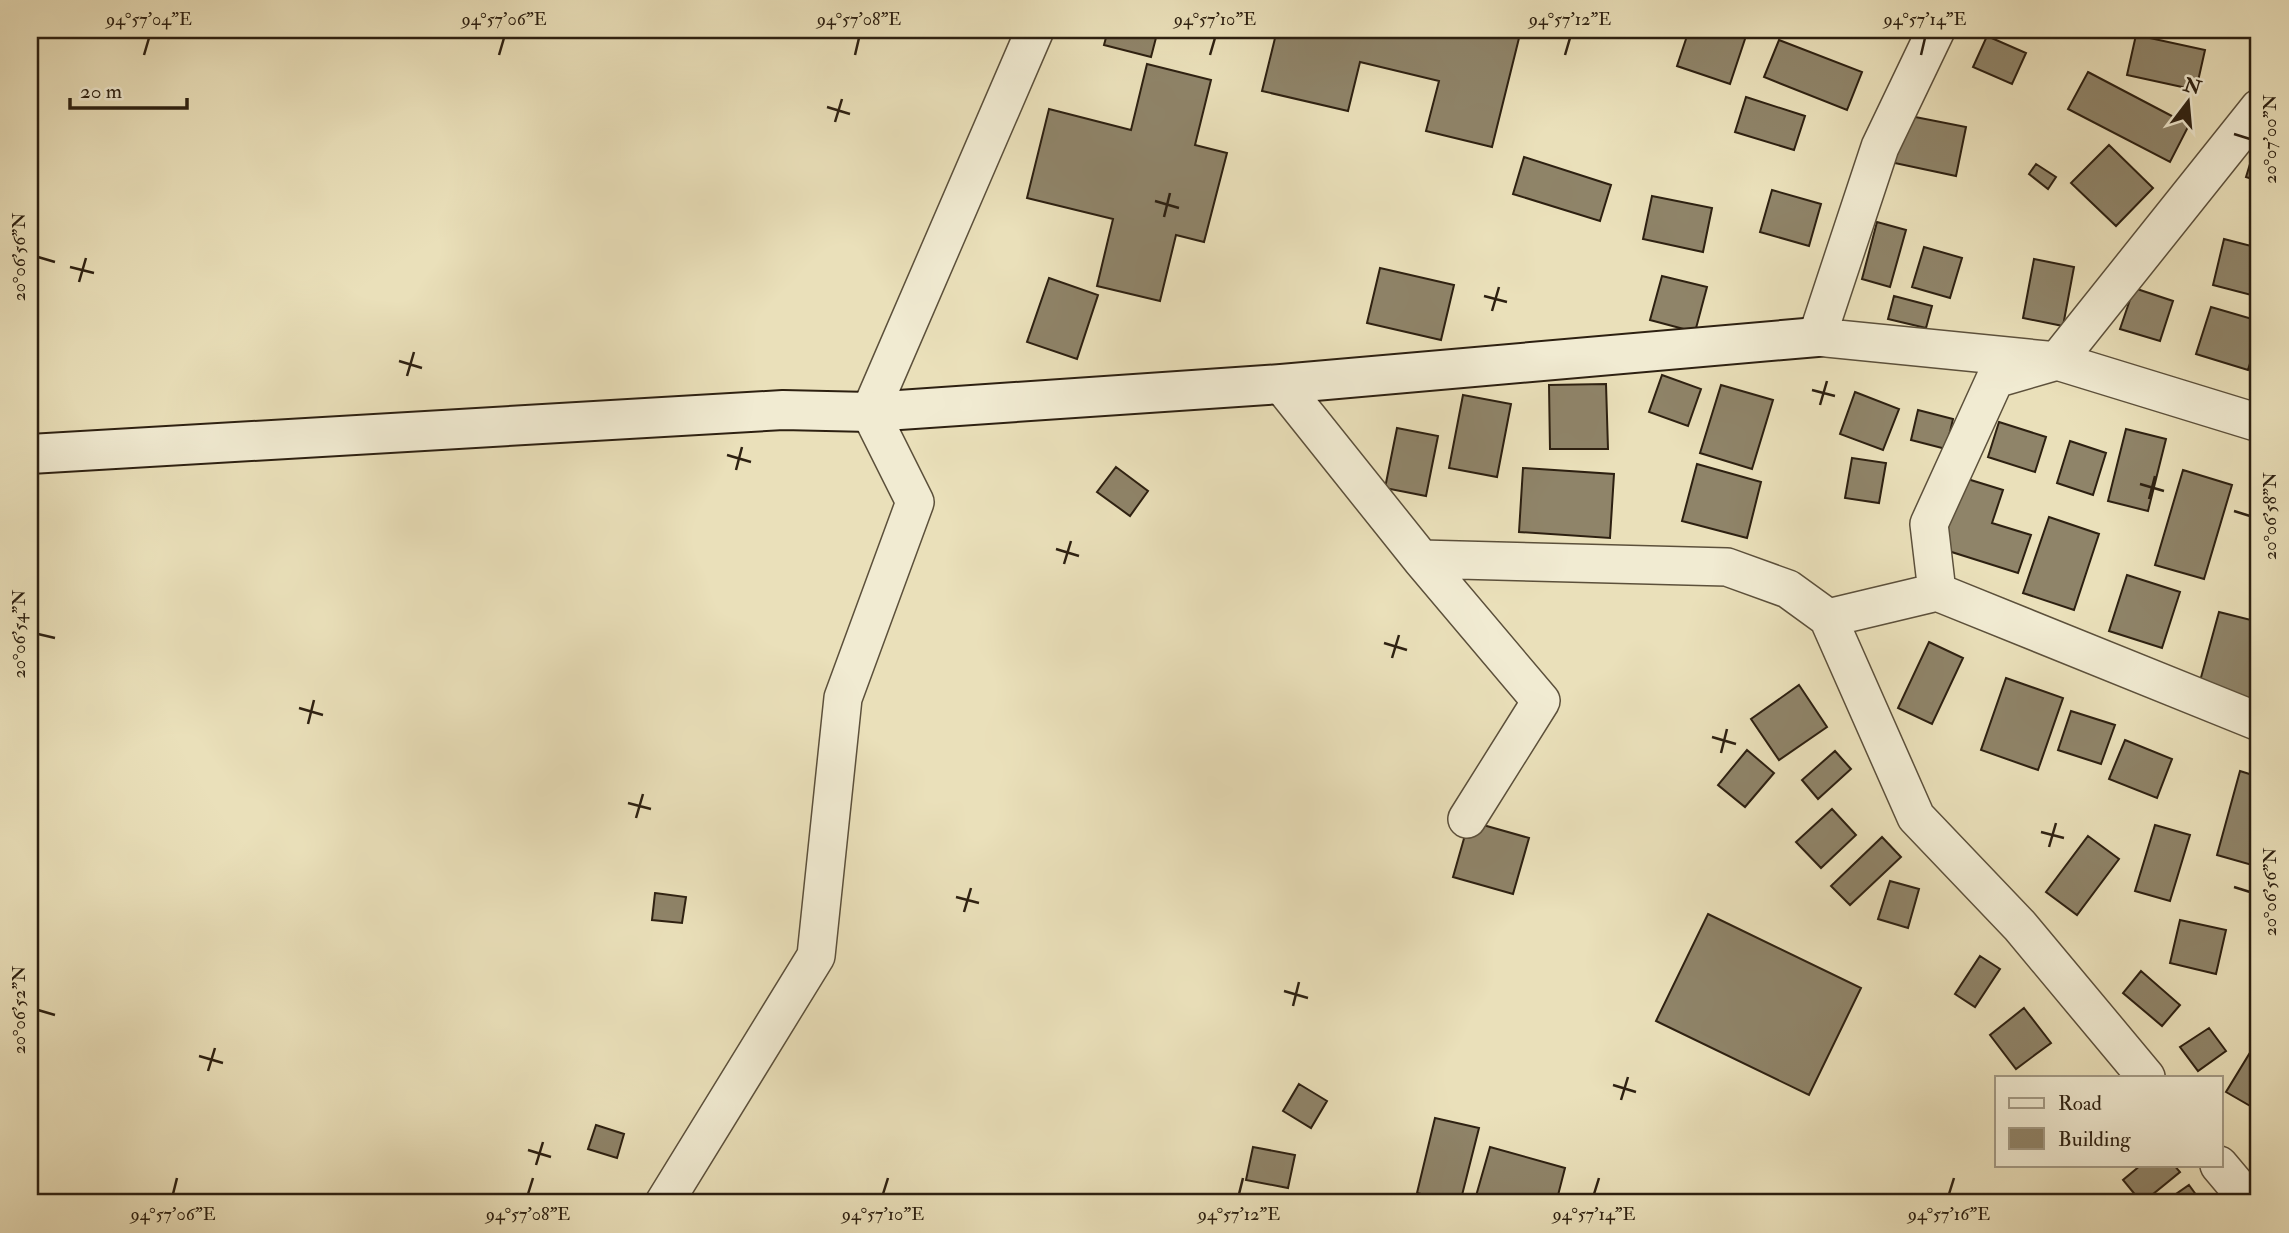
<svg xmlns="http://www.w3.org/2000/svg" width="2289" height="1233" font-family="'IM FELL Double Pica',serif">
<rect width="100%" height="100%" fill="#eae0ba"/>
<filter id="stains"><feTurbulence type="fractalNoise" baseFrequency=".00286" numOctaves="4"/><feColorMatrix values="0 0 0 0 .2 0 0 0 0 .09 0 0 0 0 .02 0 0 0 .5 -.17"/></filter>
<radialGradient id="worn" r=".72"><stop offset=".6" stop-color="#630" stop-opacity="0"/><stop offset="1" stop-color="#630" stop-opacity=".3"/></radialGradient>
<!-- building -->
<path fill="#8f8469" stroke="#2d2011" stroke-width="2" d="M1108,30H1158L1151,57L1104,45Z
M1277,30H1521L1492,147L1426,131L1439,81L1360,62L1348,111L1262,91Z
M1689,30H1748L1730,84L1677,66Z
M2136,35L2205,50L2196,90L2127,75Z
M1987,36L2026,53L2012,84L1973,67Z
M1779,40L1862,72L1847,110L1764,77Z
M1147,64L1211,80L1195,145L1227,153L1204,242L1176,235L1160,301L1097,286L1113,219L1027,198L1049,109L1131,130Z
M2088,72L2189,125L2170,162L2068,109Z
M1746,97L1805,116L1794,150L1735,132Z
M1900,114L1966,127L1956,176L1890,162Z
M2257,141L2259,142V181L2246,177Z
M2109,145L2153,188L2116,226L2071,183Z
M1524,157L1611,185L1600,221L1513,194Z
M2036,164L2056,177L2048,189L2029,174Z
M1772,190L1821,204L1809,246L1760,232Z
M1652,196L1712,208L1703,252L1643,239Z
M1877,222L1906,230L1890,287L1862,279Z
M2224,239L2259,248V297L2213,285Z
M1924,247L1962,258L1950,298L1912,287Z
M2034,259L2074,267L2063,326L2023,318Z
M1380,268L1454,285L1441,340L1367,323Z
M1662,276L1707,287L1695,332L1650,320Z
M1049,278L1098,295L1077,359L1027,342Z
M2134,288L2173,301L2160,341L2120,329Z
M1894,296L1932,306L1926,328L1888,319Z
M2211,307L2259,321V333L2248,370L2196,354Z
M1662,375L1701,389L1688,426L1649,412Z
M1606,384L1608,449H1550L1549,385Z
M1721,385L1773,400L1752,469L1700,453Z
M1855,392L1899,409L1883,450L1840,434Z
M1463,395L1511,404L1497,477L1449,468Z
M1918,410L1953,419L1946,449L1911,440Z
M1999,422L2046,437L2035,472L1988,457Z
M1397,428L1438,436L1426,496L1385,488Z
M2126,429L2166,439L2148,511L2108,501Z
M2070,441L2106,453L2093,495L2057,483Z
M1852,458L1886,463L1879,503L1845,498Z
M1697,464L1761,482L1747,538L1682,521Z
M1116,467L1148,491L1130,516L1097,492Z
M1523,468L1614,474L1610,538L1519,532Z
M2183,470L2232,485L2204,579L2155,565Z
M1961,477L2003,490L1992,523L2031,535L2018,573L1939,548Z
M2049,517L2099,534L2074,610L2023,593Z
M2127,575L2180,592L2162,648L2109,631Z
M2219,612L2259,622V708L2197,692Z
M1929,642L1963,658L1932,724L1898,708Z
M2006,678L2063,698L2038,770L1981,750Z
M1799,685L1827,727L1779,760L1751,719Z
M2071,711L2115,725L2101,764L2058,750Z
M2125,740L2172,759L2157,798L2109,779Z
M1747,750L1774,773L1745,807L1718,785Z
M1835,751L1851,769L1818,799L1802,780Z
M2240,771L2259,777V867L2217,855Z
M1832,809L1856,835L1821,868L1796,842Z
M1469,821L1529,838L1513,894L1453,877Z
M2155,825L2190,835L2170,901L2135,891Z
M2088,836L2119,859L2077,915L2046,892Z
M1882,837L1901,857L1850,905L1831,886Z
M1890,881L1919,889L1908,928L1878,919Z
M655,893L686,897L682,923L652,920Z
M1708,914L1861,988L1809,1095L1656,1021Z
M2180,920L2226,930L2216,974L2170,963Z
M1980,956L2000,969L1975,1007L1955,994Z
M2141,971L2180,1005L2162,1026L2123,993Z
M2024,1008L2051,1043L2016,1069L1990,1035Z
M2209,1028L2226,1051L2198,1071L2180,1047Z
M2251,1051L2259,1056V1111L2226,1092Z
M1299,1084L1327,1101L1311,1128L1283,1111Z
M1435,1118L1479,1128L1460,1203L1417,1193Z
M596,1125L624,1134L617,1158L588,1149Z
M1253,1147L1295,1155L1288,1188L1246,1180Z
M1490,1147L1565,1168L1556,1203H1474Z
M2141,1165H2174L2180,1172L2142,1203L2123,1180Z
M2189,1185L2202,1203H2163Z"/>
<g fill="none" stroke-linecap="round" stroke-linejoin="round">
<defs>
<path id="street" d="M1936,30L1880,147L1817,337L2057,361L2259,423
M1281,384L1421,559L1541,701L1467,819
M1421,559L1727,567L1788,589L1828,618L1916,817L2020,926L2146,1077
M1937,592L1929,524L1995,379L2057,361L2259,108
M1828,618L1937,592L2259,722
M2219,1165L2251,1203
M664,1203L816,956L843,698L915,502L870,412L1035,30"/>
<path id="secondary" d="M30,454L783,410L870,412L1281,384L1817,337"/>
</defs>
<!-- street casing -->
<use href="#street" stroke="#5c503b" stroke-width="40"/>
<!-- secondary casing -->
<use href="#secondary" stroke="#2d2011" stroke-width="42"/>
<!-- street -->
<use href="#street" stroke="#f1ebd2" stroke-width="37"/>
<!-- secondary -->
<use href="#secondary" stroke="#f1ebd2" stroke-width="38"/>
</g>
<!-- ticks -->
<path fill="none" stroke="#2d2011" stroke-width="2.5" d="M144,55L149,38M499,55L504,38M855,55L859,38M1210,55L1215,38M1565,55L1570,38M1921,55L1925,38M827,107L850,114M835,122L842,99M2234,134L2250,139M1155,201L1179,208M1164,217L1170,193M38,257L55,262M70,267L94,273M79,282L86,258M1484,296L1507,302M1492,311L1499,287M399,361L422,368M407,376L414,352M1812,390L1835,396M1820,405L1827,381M727,455L751,462M736,470L742,447M2140,484L2164,491M2149,499L2155,476M2234,511L2250,516M1056,549L1079,556M1064,564L1071,541M38,634L55,638M1384,643L1407,650M1392,658L1399,635M299,708L323,715M308,724L314,700M1712,737L1736,744M1721,753L1727,729M628,803L651,809M636,818L643,794M2041,832L2064,838M2049,847L2056,823M2234,887L2250,892M956,897L979,903M964,912L971,888M1284,991L1308,998M1293,1006L1299,982M38,1010L55,1015M199,1056L223,1063M208,1071L215,1048M1613,1085L1636,1092M1621,1100L1628,1077M528,1150L551,1157M536,1165L543,1142M173,1194L177,1178M528,1194L533,1178M883,1194L888,1178M1239,1194L1243,1178M1594,1194L1599,1178M1949,1194L1954,1178"/>
<!-- margin -->
<rect width="2289" height="1233" fill="none" stroke="#eae0ba" stroke-width="77"/>
<!-- legend -->
<rect x="1995" y="1076" width="228" height="91" fill="#f1ebd2" stroke="#a39a85" stroke-width="2"/>
<rect x="2009" y="1098" width="35" height="10" fill="#f1ebd2" stroke="#a39a85" stroke-width="2"/>
<text x="2058" y="1110" font-size="21" fill="#2d2011">Road</text>
<rect x="2009" y="1128" width="35" height="21" fill="#8f8469" stroke="#a39a85" stroke-width="2"/>
<text x="2058" y="1146" font-size="21" fill="#2d2011">Building</text>
<!-- north arrow -->
<g transform="translate(2188 102) rotate(16)" stroke="#f1ebd2" stroke-width="5" paint-order="stroke">
<path d="M0-5L12 26L0 18L-12 26Z" fill="#2d2011"/>
<text y="-10" font-size="19" font-weight="bold" text-anchor="middle" fill="#2d2011">N</text>
</g>
<!-- scale -->
<path d="M70 98v10h117v-10" fill="none" stroke="#2d2011" stroke-width="3.5"/>
<text x="80" y="98" font-size="21" fill="#2d2011" stroke="#f1ebd2" stroke-width="5" paint-order="stroke">20 m</text>
<rect x="38" y="38" width="2212" height="1156" fill="none" stroke="#2d2011" stroke-width="2.5"/>
<g font-size="18" text-anchor="middle" fill="#2d2011">
<text x="149" y="25">94°57'04"E</text>
<text x="504" y="25">94°57'06"E</text>
<text x="859" y="25">94°57'08"E</text>
<text x="1215" y="25">94°57'10"E</text>
<text x="1570" y="25">94°57'12"E</text>
<text x="1925" y="25">94°57'14"E</text>
<text transform="translate(2270 139) rotate(-90)" y="6">20°07'00"N</text>
<text transform="translate(19 257) rotate(-90)" y="6">20°06'56"N</text>
<text transform="translate(2270 516) rotate(-90)" y="6">20°06'58"N</text>
<text transform="translate(19 634) rotate(-90)" y="6">20°06'54"N</text>
<text transform="translate(2270 892) rotate(-90)" y="6">20°06'56"N</text>
<text transform="translate(19 1010) rotate(-90)" y="6">20°06'52"N</text>
<text x="173" y="1220">94°57'06"E</text>
<text x="528" y="1220">94°57'08"E</text>
<text x="883" y="1220">94°57'10"E</text>
<text x="1239" y="1220">94°57'12"E</text>
<text x="1594" y="1220">94°57'14"E</text>
<text x="1949" y="1220">94°57'16"E</text>
</g>
<rect width="100%" height="100%" filter="url(#stains)"/>
<rect width="100%" height="100%" fill="url(#worn)"/>
</svg>
